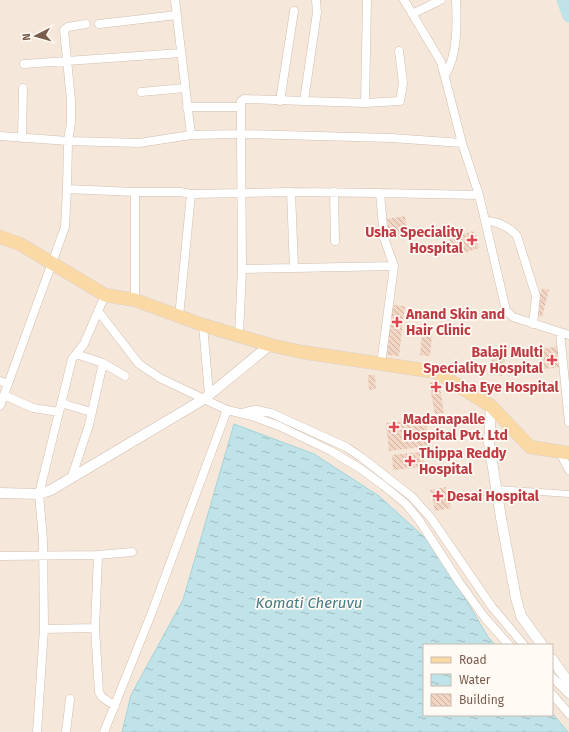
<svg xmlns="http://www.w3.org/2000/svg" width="569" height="732" font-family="'Fira Sans',sans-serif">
<defs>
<pattern id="water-ripples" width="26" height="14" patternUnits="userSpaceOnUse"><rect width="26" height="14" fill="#bfe3e8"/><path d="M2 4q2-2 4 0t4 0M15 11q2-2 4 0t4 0" fill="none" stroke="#a0bbbe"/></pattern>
<pattern id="building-back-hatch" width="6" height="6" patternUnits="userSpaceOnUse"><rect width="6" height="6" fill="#f3d5c3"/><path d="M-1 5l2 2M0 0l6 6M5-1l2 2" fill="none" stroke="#cab0a1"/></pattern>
</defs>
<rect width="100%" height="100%" fill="#fdf6ec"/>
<!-- residential -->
<path fill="#f5e8da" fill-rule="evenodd" d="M0,0H569V732H0ZM424,645H552V715H424Z"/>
<!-- water -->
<path fill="url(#water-ripples)" stroke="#a5d3da" d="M234,424L314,454L379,496L434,546L488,637L495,645H424V715H552V713L568,732H122L131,695L183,600Z"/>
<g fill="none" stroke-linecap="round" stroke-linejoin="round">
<!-- river -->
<path stroke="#bfe3e8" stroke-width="13" d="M563,0L569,16"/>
</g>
<!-- building -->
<path fill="url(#building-back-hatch)" d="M405,216L408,236L390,239L387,219Z
M474,231L479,248L455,256L449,238Z
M542,288L549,290L542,317L534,315Z
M392,305L405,306L399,356L387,355Z
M422,334L432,335L430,356L420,355Z
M560,346L563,367L544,369L541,349Z
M494,349L506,351L502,376L490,374Z
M368,375H375L376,389L369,390Z
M439,381L444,413L435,414L429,383Z
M426,419L429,446L389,451L386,423Z
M423,452L425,467L393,470L392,455Z
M446,487L451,508L435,511L430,490Z"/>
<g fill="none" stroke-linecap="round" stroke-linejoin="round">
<defs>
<path id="pedestrian" d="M496,489L569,494"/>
<path id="minor" d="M175,0L191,135L241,134L242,269L239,335
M404,0L441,62L462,143L479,195L506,310L513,317L569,335
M412,14L441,0
M99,24L177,15
M399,51L403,83L400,101L365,103L244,99L241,101V134L391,138L462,143
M24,64L181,53
M445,75C458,55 457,23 456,0
M141,92L185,88
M280,101L294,11
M304,101L317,12L316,0
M365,103L367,0
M187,107H241
M0,136L68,141L139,143L191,135
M22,138L23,88
M67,189L135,192H180L191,194
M291,192L380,193L479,195
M334,192L335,241
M380,193L384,238L394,266L381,364
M485,221C495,220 511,228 517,236L536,296L533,324
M242,269L294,268
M135,300V192
M98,311L139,364L160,378L227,410L252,416L279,426L331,451L361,469L384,486L406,504L419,520L459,582L485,618L509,645
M179,317L191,194L291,192L294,268L394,266
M203,325L209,394
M560,333L569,422
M103,363L125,376
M0,381L8,384L0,406
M8,384L65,227L67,189L68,141L71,123V100L64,30L68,27L86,24
M4,395L33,408L59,412
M61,403L91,412
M242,413L249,411L256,410L271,413L346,447L361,457L412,497L431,518L492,607L524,645
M559,451L569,470
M71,479L89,425L103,363L76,354
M98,555L132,552
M0,556L98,555L95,628L99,692L102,697L115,706
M44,629L95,628
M552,677L569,694
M552,694L569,714
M37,732L44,629L43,540L39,494L72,359L84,344L105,295
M66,732L70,699
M104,732L152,612L227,410"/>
<path id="tertiary" d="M491,406L489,443L501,518L516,598L521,616L542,645
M0,493L39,494L51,490L204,399L270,345
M552,659L569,683"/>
<path id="primary" d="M0,237L20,244L105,295L135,300L203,325L270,345L302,352L436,372L491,406L530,447L569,453"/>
</defs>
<!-- pedestrian casing -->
<use href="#pedestrian" stroke="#d1beb0" stroke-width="7"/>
<!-- minor casing -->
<use href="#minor" stroke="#d1beb0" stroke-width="9"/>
<!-- tertiary casing -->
<use href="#tertiary" stroke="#d1beb0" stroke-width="11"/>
<!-- primary casing -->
<use href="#primary" stroke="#dad1cd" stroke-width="14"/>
<!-- pedestrian -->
<use href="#pedestrian" stroke="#fff" stroke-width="6"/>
<!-- minor -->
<use href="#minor" stroke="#fff" stroke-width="8"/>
<!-- tertiary -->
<use href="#tertiary" stroke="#fff" stroke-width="10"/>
<!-- primary -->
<use href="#primary" stroke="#fbd9a5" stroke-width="13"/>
</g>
<!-- markers -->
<g fill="#e0444e" stroke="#fffaf3" stroke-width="1.5">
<path d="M470 234h4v4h4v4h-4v4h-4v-4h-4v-4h4z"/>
<path d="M395 316h4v4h4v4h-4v4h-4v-4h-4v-4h4z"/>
<path d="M550 354h4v4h4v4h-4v4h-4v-4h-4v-4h4z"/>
<path d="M434 381h4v4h4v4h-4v4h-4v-4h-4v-4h4z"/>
<path d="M392 421h4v4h4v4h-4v4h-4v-4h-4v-4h4z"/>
<path d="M408 455h4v4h4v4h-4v4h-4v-4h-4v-4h4z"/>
<path d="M436 490h4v4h4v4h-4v4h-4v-4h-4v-4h4z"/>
</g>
<g text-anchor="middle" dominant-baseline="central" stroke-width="3.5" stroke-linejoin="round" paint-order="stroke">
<!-- health labels -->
<g font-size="14" font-weight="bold" fill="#be3a42" stroke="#fffaf3" text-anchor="start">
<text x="463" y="232" text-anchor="end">Usha Speciality<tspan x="463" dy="16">Hospital</tspan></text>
<text x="406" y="314">Anand Skin and<tspan x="406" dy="16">Hair Clinic</tspan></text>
<text x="543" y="352" text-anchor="end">Balaji Multi<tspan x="543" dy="16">Speciality Hospital</tspan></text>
<text x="445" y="387">Usha Eye Hospital</text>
<text x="403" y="419">Madanapalle<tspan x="403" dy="16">Hospital Pvt. Ltd</tspan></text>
<text x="419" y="453">Thippa Reddy<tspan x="419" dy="16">Hospital</tspan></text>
<text x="447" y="496">Desai Hospital</text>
</g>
<!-- water labels -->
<g font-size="15" font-style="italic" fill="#437c86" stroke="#fffaf3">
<text x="309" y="603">Komati Cheruvu</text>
</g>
</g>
<!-- legend -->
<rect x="423" y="644" width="130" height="72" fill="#fffaf3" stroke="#cabbb1"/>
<rect x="431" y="657" width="20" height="6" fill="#fbd9a5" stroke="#cabbb1"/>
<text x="459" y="664" font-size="12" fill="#7a5c4d">Road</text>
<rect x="431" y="674" width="20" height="12" fill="url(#water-ripples)" stroke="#cabbb1"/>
<text x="459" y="684" font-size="12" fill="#7a5c4d">Water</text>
<rect x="431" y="694" width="20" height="12" fill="url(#building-back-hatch)" stroke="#cabbb1"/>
<text x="459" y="704" font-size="12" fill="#7a5c4d">Building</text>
<!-- north arrow -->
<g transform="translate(36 36) rotate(264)" stroke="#fffaf3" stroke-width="3" paint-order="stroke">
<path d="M0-3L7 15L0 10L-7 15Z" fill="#7a5c4d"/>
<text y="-6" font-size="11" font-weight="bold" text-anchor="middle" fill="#7a5c4d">N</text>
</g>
</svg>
